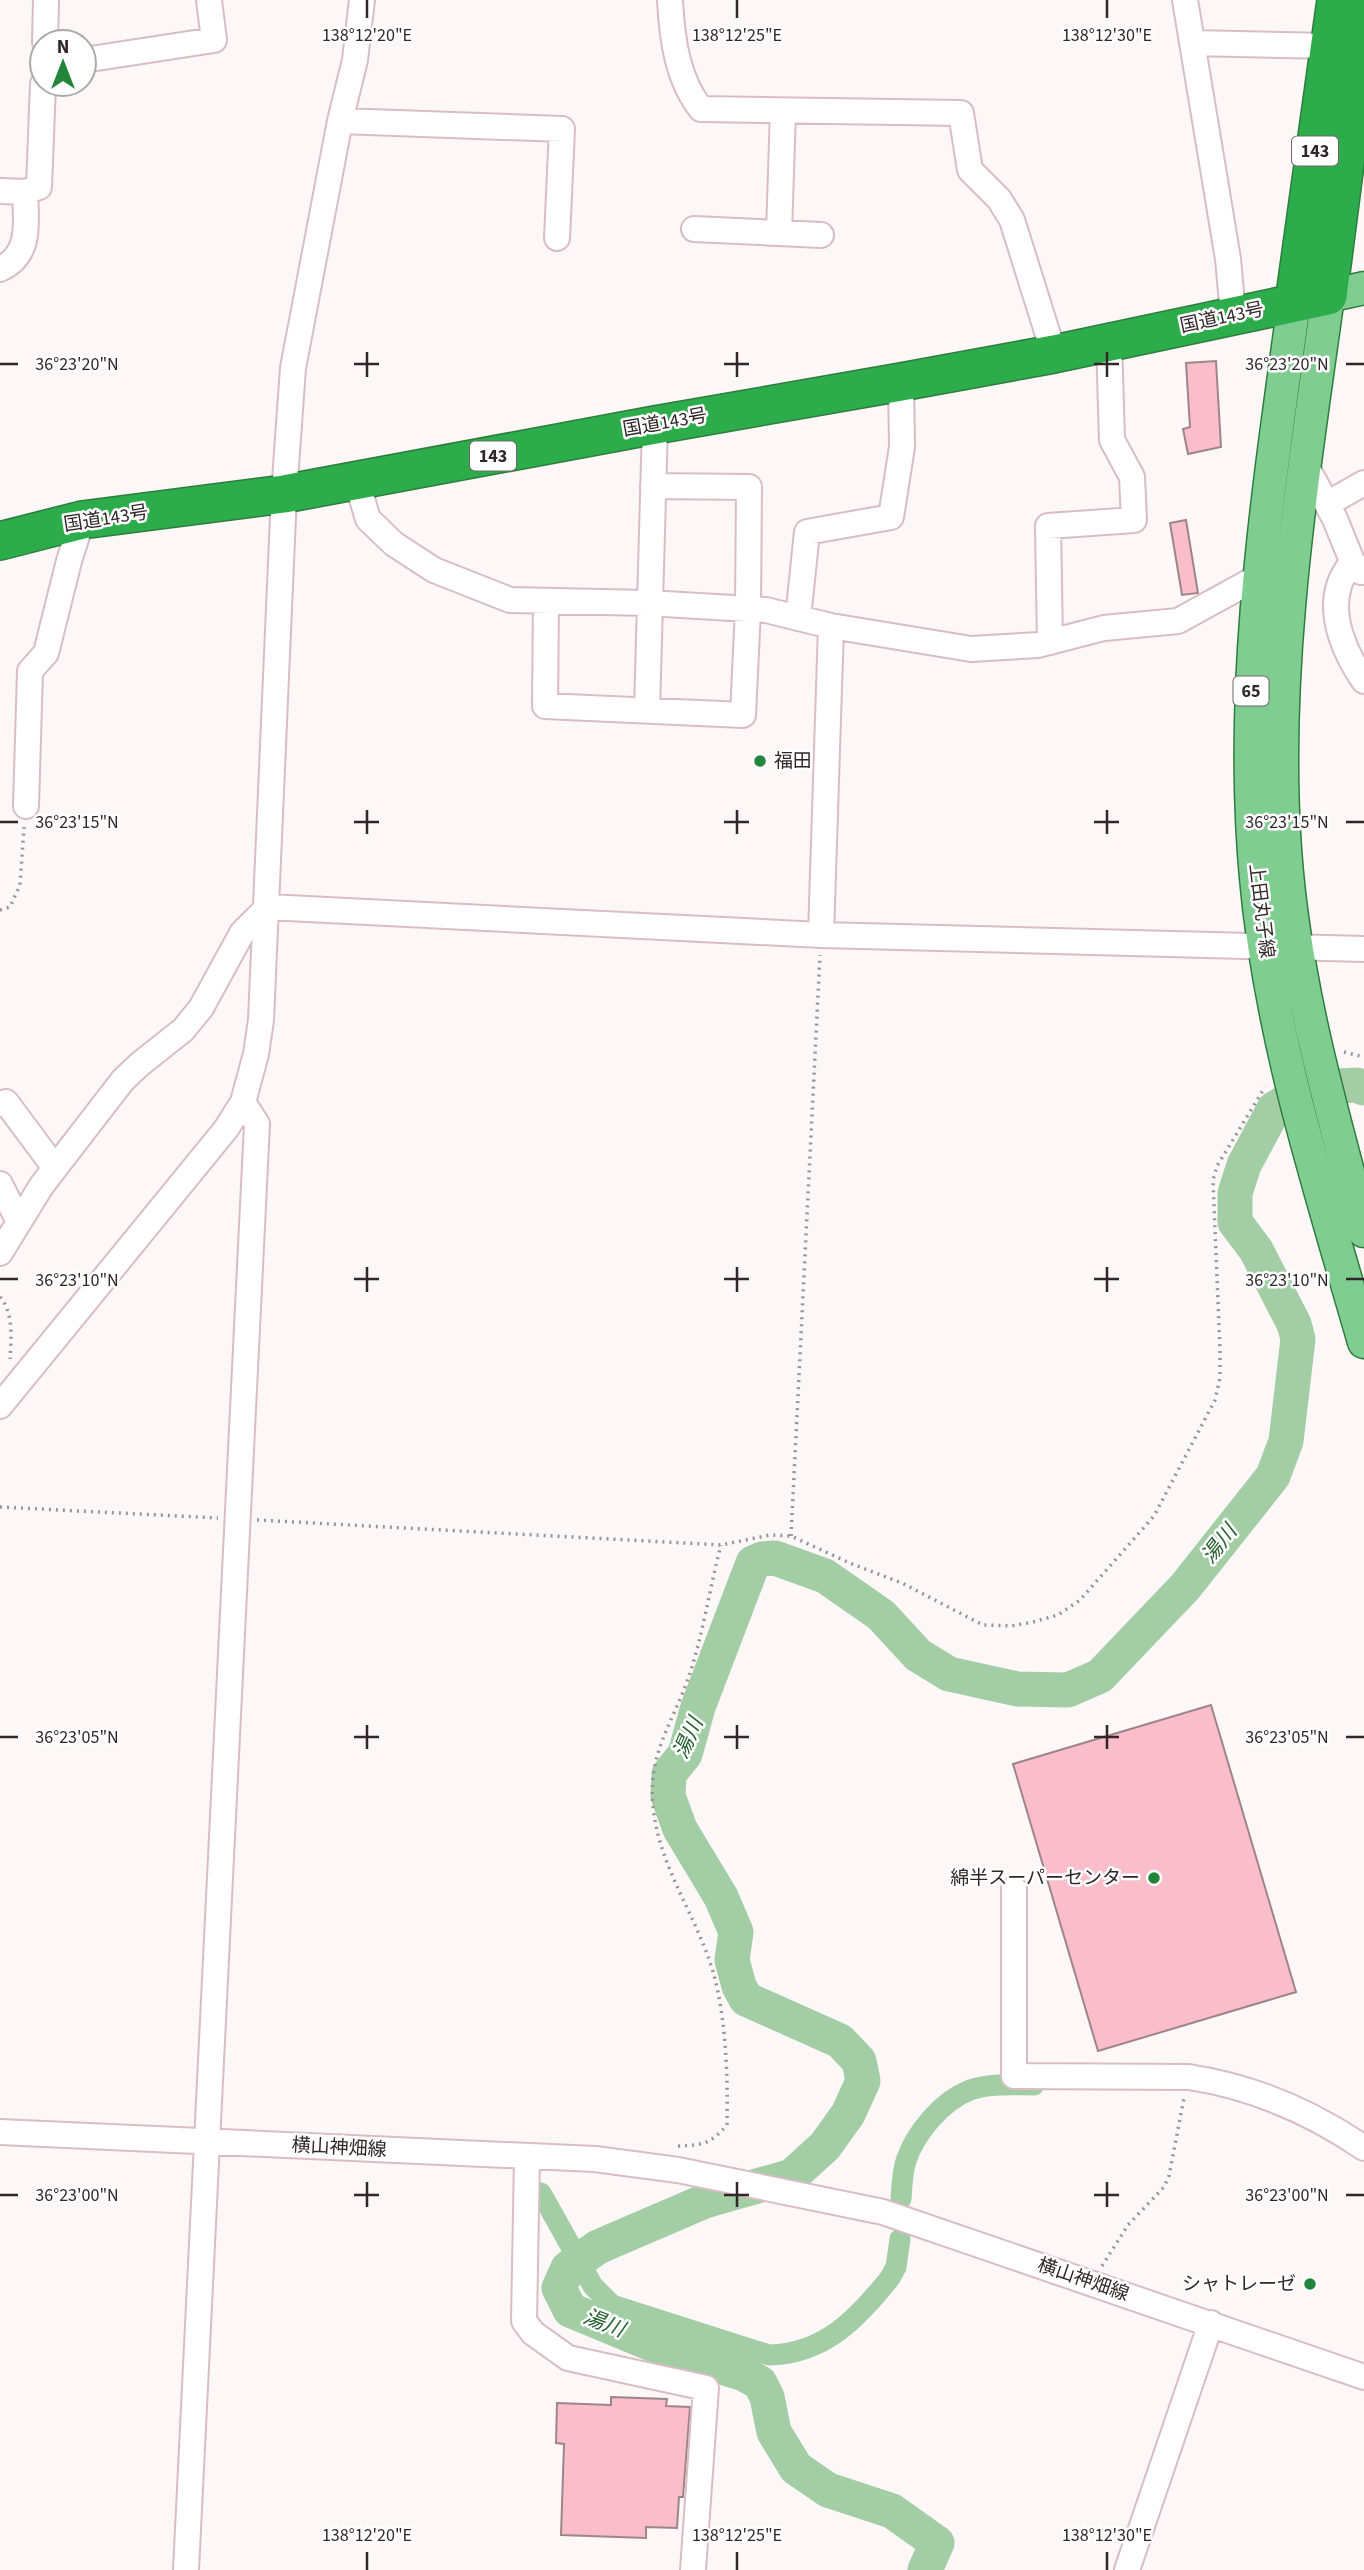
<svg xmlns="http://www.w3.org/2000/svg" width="1364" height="2570" font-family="'Source Sans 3','Noto Sans JP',sans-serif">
<rect width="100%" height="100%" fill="#fdf7f8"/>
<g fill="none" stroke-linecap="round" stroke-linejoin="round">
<!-- canal -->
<path stroke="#a2cda5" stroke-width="21" d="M541,2193L593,2286L612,2305L769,2355C824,2354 857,2319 890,2278L896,2267L900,2239
M901,2199C902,2186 902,2173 906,2161C915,2133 942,2101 970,2090C989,2083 1014,2085 1034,2085"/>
<!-- river -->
<path stroke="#a2cda5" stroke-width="35" d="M925,2570L937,2543L892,2511L828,2490L796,2468L774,2432L767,2397L760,2383L744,2374L664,2349L570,2310L559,2288L568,2268L598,2247L705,2201L792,2176L825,2146L848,2114L863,2081L859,2061L840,2041L746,1999L739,1986L732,1960L736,1932L721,1897L680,1829L668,1796L669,1774L685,1754L698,1707L753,1563L762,1559L775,1558L825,1576L881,1615L918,1655L949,1674L1017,1689L1068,1690L1100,1676L1185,1587L1273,1476L1286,1441L1298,1339L1294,1324L1256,1250L1235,1222V1193L1244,1165L1274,1109L1308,1088L1356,1085L1364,1088"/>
</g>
<!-- building -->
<path fill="#fabdca" stroke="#9e858a" stroke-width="2" d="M1216,361L1221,447L1188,454L1183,429L1190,427L1186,363Z
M1186,520L1198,593L1182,595L1170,523Z
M1211,1705L1296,1992L1098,2051L1013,1764Z
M611,2397L667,2399L666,2406L690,2407L683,2497H679L677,2528L646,2527V2538L561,2535L564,2444L556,2443L557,2403L611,2405Z"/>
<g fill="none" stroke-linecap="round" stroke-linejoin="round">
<defs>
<path id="minor" d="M670,0C672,38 677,79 701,109L961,113L970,170L999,199L1012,220L1054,354
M1185,0L1228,259L1233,314
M45,42L46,0
M1192,43L1329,46
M84,60L214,40L209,0
M340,121L562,129L557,238
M0,191L25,192L39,187L43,84
M694,229L821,235
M779,233L783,111
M0,269C32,255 26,221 25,192
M1305,464L1335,519L1352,561L1361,572
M357,482L368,519L394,544L434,570L510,600L648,603L766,610L831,626L971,649L1038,645L1104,628L1178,621L1258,577
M1327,504L1364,483
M1352,561C1348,569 1341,577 1339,586C1329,618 1346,655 1364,681
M546,601L545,706L743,715L748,609L749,487L653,486
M798,618L807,532L891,517L902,447L901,382
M1050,642L1048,526L1134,520L1132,477L1112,440L1109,342
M647,710L655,425
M26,806L30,671L46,653L69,561L82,520
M821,935L831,626
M0,1104L6,1102L55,1168
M0,1184L19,1222
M0,1253L42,1185L123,1080L140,1064L183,1030L201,1008L242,933L268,907L821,935L1364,949
M0,1406L226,1129L243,1102L256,1054L261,1020L284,494L293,368L340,121L355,60L362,0
M1014,1889V2076L1189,2077C1254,2087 1310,2111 1364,2148
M0,2132L595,2159L678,2170L883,2212L1364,2377
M527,2157L524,2321L533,2333L568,2358L706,2388L693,2570
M186,2570L257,1124L243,1102
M1127,2570L1211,2323"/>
<path id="major" d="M1364,288L1328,296C1303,478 1272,664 1285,849C1294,980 1330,1106 1364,1231
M1294,303C1268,494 1238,684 1256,878C1270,1037 1320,1189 1364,1342"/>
<path id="highway" d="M1294,303L1336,0
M0,541L82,520L284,494L655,425L901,382L1054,354L1328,296L1364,15"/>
</defs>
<!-- minor casing -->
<use href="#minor" stroke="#d8bec3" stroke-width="28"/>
<!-- major casing -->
<use href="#major" stroke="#2e7d3e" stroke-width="35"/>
<!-- highway casing -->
<use href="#highway" stroke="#2e7d3e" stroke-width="40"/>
<!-- path -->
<path stroke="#9a9294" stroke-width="3.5" stroke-dasharray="2 5" stroke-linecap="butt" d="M0,910L10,907L20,885L24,827
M1344,1052L1364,1057
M0,1297C14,1313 11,1340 10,1359
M0,1507L218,1518
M257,1520L721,1545L770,1535L791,1536L852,1564L902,1583L983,1625L1011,1626L1033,1622L1058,1615L1080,1600L1154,1516L1215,1400L1220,1378V1350L1213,1180L1217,1166L1265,1087
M791,1536L820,955
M678,2146C704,2145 710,2144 727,2125C728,2071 726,2001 706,1951C687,1902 658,1859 653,1806C648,1754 671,1726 688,1679C702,1639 710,1587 721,1545
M1102,2266L1128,2225L1164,2187L1169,2176L1184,2098"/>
<!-- minor -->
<use href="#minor" stroke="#fff" stroke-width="24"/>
<!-- major -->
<use href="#major" stroke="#80cd92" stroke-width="32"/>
<!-- highway -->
<use href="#highway" stroke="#2cac4a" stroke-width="37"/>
</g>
<!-- ticks -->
<path fill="none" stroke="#312729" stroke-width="2.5" d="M367,0V18M737,0V18M1107,0V18M367,352V377M737,352V377M1107,352V377M0,364H18M354,364H379M724,364H749M1094,364H1119M1346,364H1364M367,810V834M737,810V834M1107,810V834M0,822H18M354,822H379M724,822H749M1094,822H1119M1346,822H1364M367,1267V1292M737,1267V1292M1107,1267V1292M0,1279H18M354,1279H379M724,1279H749M1094,1279H1119M1346,1279H1364M367,1725V1749M737,1725V1749M1107,1725V1749M0,1737H18M354,1737H379M724,1737H749M1094,1737H1119M1346,1737H1364M367,2182V2207M737,2182V2207M1107,2182V2207M0,2195H18M354,2195H379M724,2195H749M1094,2195H1119M1346,2195H1364M367,2552V2570M737,2552V2570M1107,2552V2570"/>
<!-- markers -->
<g fill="#228539" stroke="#fff" stroke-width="2.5">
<circle cx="760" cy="761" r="7"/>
<circle cx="1154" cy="1878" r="7"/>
<circle cx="1310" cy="2284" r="7"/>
</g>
<g text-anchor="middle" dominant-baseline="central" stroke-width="5" stroke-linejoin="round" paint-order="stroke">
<!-- shield labels -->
<g fill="#fff" stroke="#6f6869" stroke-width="2">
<rect x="1292" y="136.5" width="46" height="29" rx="5"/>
<rect x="470" y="441.5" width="46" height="29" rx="5"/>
<rect x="1233.5" y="676.5" width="35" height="29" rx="5"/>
</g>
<g font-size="18" font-weight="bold" fill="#312729">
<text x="1315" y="151">143</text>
<text x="493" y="456">143</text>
<text x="1251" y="691">65</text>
</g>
<!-- street labels -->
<g font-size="19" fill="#312729" stroke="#fff">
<text transform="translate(1222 318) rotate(-12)">国道143号</text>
<text transform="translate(665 423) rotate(-10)">国道143号</text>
<text transform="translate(106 519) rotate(-9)">国道143号</text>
<text transform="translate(1261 911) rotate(83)">上田丸子線</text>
<text transform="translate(339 2148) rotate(3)">横山神畑線</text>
<text transform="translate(1083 2280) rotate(19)">横山神畑線</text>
</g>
<!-- poi labels -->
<g font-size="19" fill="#312729" stroke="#fff" text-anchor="end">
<text x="774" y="761" text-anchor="start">福田</text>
<text x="1140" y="1878">綿半スーパーセンター</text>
<text x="1296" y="2284">シャトレーゼ</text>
</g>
<!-- water labels -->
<g font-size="21" font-style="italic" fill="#23602e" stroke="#fff">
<text transform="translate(1219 1544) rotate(-52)">湯川</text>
<text transform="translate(688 1738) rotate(-66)">湯川</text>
<text transform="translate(604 2323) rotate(21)">湯川</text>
</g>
</g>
<g font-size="18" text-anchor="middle" fill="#312729" stroke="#fff" stroke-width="5" stroke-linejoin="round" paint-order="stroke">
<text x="367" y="41">138°12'20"E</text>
<text x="737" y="41">138°12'25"E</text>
<text x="1107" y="41">138°12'30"E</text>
<text x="77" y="370">36°23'20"N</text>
<text x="1287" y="370">36°23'20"N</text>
<text x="77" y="828">36°23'15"N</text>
<text x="1287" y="828">36°23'15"N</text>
<text x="77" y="1286">36°23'10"N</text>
<text x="1287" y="1286">36°23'10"N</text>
<text x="77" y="1743">36°23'05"N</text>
<text x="1287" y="1743">36°23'05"N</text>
<text x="77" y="2201">36°23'00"N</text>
<text x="1287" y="2201">36°23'00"N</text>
<text x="367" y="2541">138°12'20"E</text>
<text x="737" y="2541">138°12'25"E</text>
<text x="1107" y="2541">138°12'30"E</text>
</g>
<!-- north arrow -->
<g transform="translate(63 63)"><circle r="33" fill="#ffffff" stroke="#ada9a9" stroke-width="2"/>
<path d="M0-5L12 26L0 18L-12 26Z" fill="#228539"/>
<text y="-10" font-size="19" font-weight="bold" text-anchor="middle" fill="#312729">N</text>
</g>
</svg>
